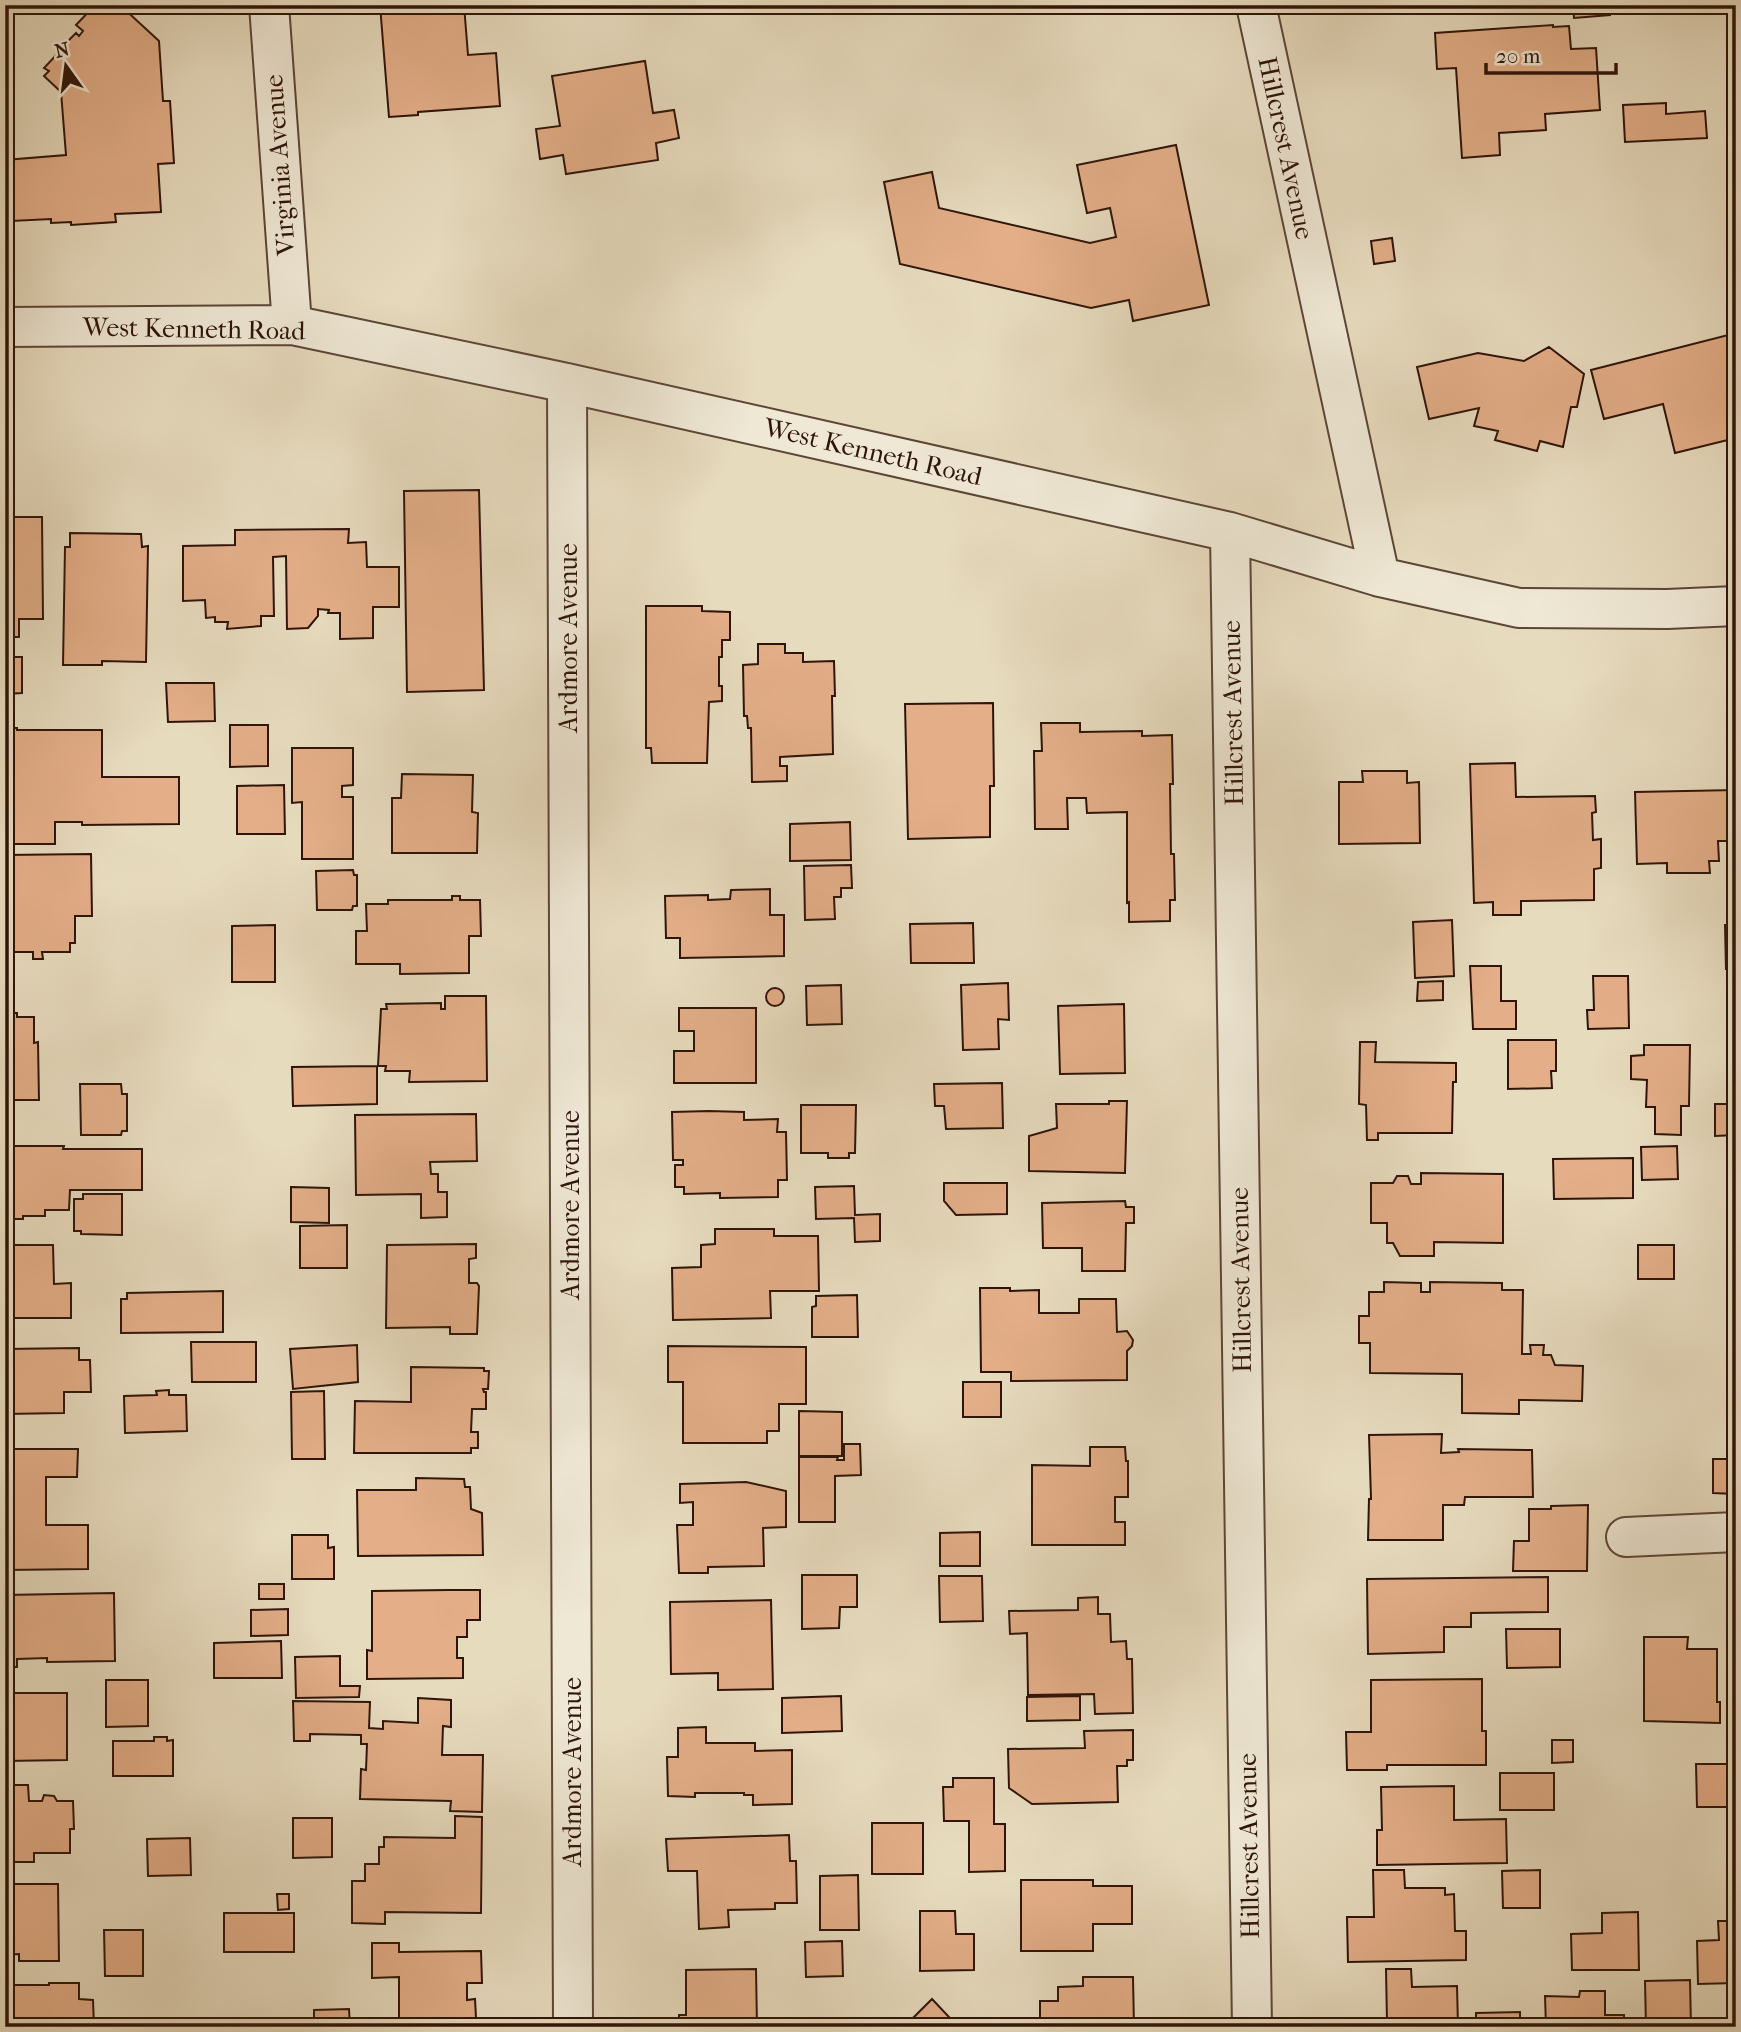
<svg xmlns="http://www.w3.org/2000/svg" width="1741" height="2032" font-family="'IM FELL French Canon',serif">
<rect width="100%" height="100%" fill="#e7dbbe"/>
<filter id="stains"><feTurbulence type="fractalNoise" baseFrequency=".00286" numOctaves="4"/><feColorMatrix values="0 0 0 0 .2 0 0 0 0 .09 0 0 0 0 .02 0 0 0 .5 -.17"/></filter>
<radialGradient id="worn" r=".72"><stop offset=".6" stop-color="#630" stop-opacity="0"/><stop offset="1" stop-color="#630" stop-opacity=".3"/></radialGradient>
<!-- building -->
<path fill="#e3ae88" stroke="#2f1409" stroke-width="2" d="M95,5H100L104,9L107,5H120L159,41L163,101H170L174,163L158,164L161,212L115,214L116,222L71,225V222L51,223V219L11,221L10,211H5V160L66,155L61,92L44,76L49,71L44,68L59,52L63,55L65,53L61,48L76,33L79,36L83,31L76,25Z
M380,5H464L468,55L496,53L500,106L418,112V115L389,117Z
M1573,5H1610V15L1574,18Z
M1553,25V27L1569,26L1571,49L1596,48L1600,110L1545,114L1546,130L1499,133L1500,155L1462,158L1456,68L1437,69L1435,33Z
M645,61L653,113L674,110L679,138L656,143L658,160L566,174L563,155L540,159L536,129L560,126L552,76Z
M1666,103V114L1705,111L1707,138L1625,142L1623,105Z
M1176,145L1209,305L1133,321L1129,300L1091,308L900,264L884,182L932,172L939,208L1090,243L1116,237L1110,208L1087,213L1077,165Z
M1392,238L1395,261L1374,264L1371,241Z
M1736,333V438L1675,453L1663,404L1604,419L1591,370Z
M1549,347L1584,374L1577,407H1571L1563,447L1540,441L1537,451L1495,440L1498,431L1474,426L1479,408L1429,419L1417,367L1478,353L1524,361Z
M479,490L484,690L407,692L404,491Z
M5,517H42L43,619H19V637H5Z
M349,529L348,543L366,542L367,567H399V607H373V638L340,639V613H328L329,610L318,609V616L308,628L287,629L286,556L273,557L274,616H261V626L227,629L228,622H215V617L206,618L205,600L183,601V546L235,545V530Z
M70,533L141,534L142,547L148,546L146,662L102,661V665H63L65,547H70Z
M646,606H702V611L730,612V640H722V657H719V686H722V701L709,702L707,763H652L651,748H646Z
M758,644H785V653H803V662L834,661L835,696H832L833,754L780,757V766H787V781L752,782L751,728H748L747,716H744L743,665L758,664Z
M5,657H22V693L5,694Z
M166,683H214L215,721L168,722Z
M993,703L994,786H990V837L908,839L905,704Z
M1041,723H1080V732L1142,731V736L1172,735L1173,784H1170L1171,854H1174L1175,900H1170V921L1129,922V902L1127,903V812L1087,813L1086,798H1067L1068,829H1035L1034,751H1042Z
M230,725H268V766L230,767Z
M5,728H17V730H102V777H179V824L82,825V822H55V844H5V821L12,820V794L5,787Z
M292,748H353V785L342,786V797H353V859H302V802L292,803Z
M1515,763L1516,797L1595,796L1596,812L1592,813L1593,840L1601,839V868L1594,869V900L1521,901V915H1493V902L1474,903L1470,764Z
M1362,771H1407V783L1419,782L1420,843L1339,844V782H1363Z
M402,774L473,775L472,812L478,813L477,853H392V798H401Z
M284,785L285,834H237V786Z
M1736,790V841H1718L1719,861H1709L1710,873H1667V863L1637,864L1635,792Z
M850,822L851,860L790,861V824Z
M91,854L92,916H75V943H70V952H42L43,959H33V952H10V961H5V855Z
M851,865L852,888H841V897H834L835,919L805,920L804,866Z
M353,870L354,875H357V906H353L352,910H317L316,871Z
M770,889V915H784V956L680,958V938H666L665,896L708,895V900L730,899L731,890Z
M452,896H460V900H480L481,936H469V973L400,974V964H356V931H367L366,904H388V900H452Z
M1452,920L1454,976L1415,978L1413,922Z
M973,923L974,963H911L910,924Z
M275,925V982H232V926Z
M1725,925H1736V969H1726Z
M1470,966H1501V1001H1516V1029H1473Z
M1593,976H1628L1629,1028L1588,1029L1587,1010H1594Z
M1443,981V1000L1417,1001L1418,982Z
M1008,983L1009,1020L998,1019L999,1049L963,1050L961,985Z
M841,985L842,1024L807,1025L806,986Z
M766 997a9 9 0 1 1 18 0a9 9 0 1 1-18 0Z
M445,996H486L487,1081L409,1082L410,1071H385L386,1066H378L381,1009H387L386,1004L441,1003V1009H445Z
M1124,1004L1125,1073L1060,1074L1058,1006Z
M679,1008H756V1083H674V1051H694V1031H679Z
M5,1013H17V1017H34V1043L38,1042L39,1100H5Z
M1508,1040H1556V1071H1551L1552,1088L1508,1089Z
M1360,1042H1376L1375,1062L1456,1063V1082H1453L1452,1133H1378V1140H1367L1366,1105L1359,1104Z
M1644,1045H1690L1689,1106H1681V1135L1655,1134V1107H1646L1647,1080L1631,1079V1056L1644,1055Z
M377,1066V1104L293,1106L292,1067Z
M1002,1083L1003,1128L946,1129L944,1106H935L934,1084Z
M80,1084H121L122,1094H127V1131H122L121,1135H81Z
M1109,1101H1127L1125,1173L1029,1171V1136L1057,1128L1056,1104H1109Z
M1715,1104H1736V1135L1715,1136Z
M801,1105H856L855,1153H849V1158H828V1153H801Z
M709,1111L744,1112V1120L778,1119L777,1132H786L787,1180H778V1197L720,1198V1193L684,1194V1187H675V1165H683V1160H673L672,1112Z
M476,1114L477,1161L430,1162L431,1174H438V1192H447V1217L421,1218V1194L356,1195L355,1115Z
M5,1146H64L63,1149H142V1190H70L69,1210H45V1216H23V1219H5Z
M1677,1146L1678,1179L1642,1180L1641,1147Z
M1633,1158V1198L1554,1199L1553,1159Z
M1421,1173L1503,1174V1243L1434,1242V1256H1400L1393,1243H1387V1223H1371V1183H1393L1397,1176H1408L1411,1184H1421Z
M944,1183H1007V1214L956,1215L944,1201Z
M854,1186L855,1215L880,1214V1241L855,1242L854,1218L816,1219L815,1187Z
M291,1187L329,1188V1223L291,1222Z
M83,1194H122V1235L81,1234V1231H74V1199H83Z
M1125,1201L1126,1207H1134V1223H1126L1125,1271H1082V1248H1043L1042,1203Z
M347,1225V1268H300V1226Z
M715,1229H774V1236H818L819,1291H770L771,1318L673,1320L672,1268L701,1267V1245L715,1244Z
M476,1244V1258L469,1259V1283H477L479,1286L477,1334H450V1327L386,1328L387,1245Z
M5,1245H53L54,1284L71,1283V1318H5Z
M1638,1245H1674V1279H1638Z
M1384,1282L1421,1283V1292H1430V1282L1502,1283V1290H1523L1522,1354H1531L1530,1345H1544L1543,1355H1551L1555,1365L1583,1366L1582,1401L1519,1400V1414L1462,1413V1374L1370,1373V1343H1359V1316H1369V1292H1384Z
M980,1288H1010V1291L1039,1290V1313H1079V1299H1116L1117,1332L1127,1331L1133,1340L1132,1346L1127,1351V1380L1011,1381V1372H981Z
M223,1291V1332L121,1333V1299H127V1293Z
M857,1295L858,1337H812V1307L816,1306V1296Z
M191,1342H256V1382H192Z
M357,1345L358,1382L293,1389L290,1349Z
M668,1346L806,1347V1404H779V1431H767V1443H683V1382H668Z
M79,1348V1360H90L91,1392H64V1413L5,1414V1349Z
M411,1367L484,1368V1371H489L488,1389H483L484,1392H486V1409H472L471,1432H478V1448H471V1453H354L355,1401L411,1402Z
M963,1382H1001V1417H963Z
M169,1390V1395H186L187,1431L125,1433L124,1396L157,1395L156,1391Z
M324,1391L325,1459H292L291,1392Z
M799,1411L842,1412V1456H799Z
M1442,1434L1441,1453L1459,1452L1458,1449L1532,1450L1533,1497H1465L1464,1505H1443V1540H1368L1369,1499H1371L1369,1435Z
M844,1444H860L861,1475L835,1476V1522H799V1457H838L837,1460H844Z
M1733,1445H1736V1504L1735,1494L1713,1493V1459H1734Z
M1090,1447H1125L1126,1461H1128V1497H1115V1522H1125V1545H1032V1465L1090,1466Z
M5,1449H78L77,1477H46V1525H88V1569L5,1570Z
M416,1478L464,1479L465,1487H470L471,1509L482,1513L483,1555L358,1556L357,1490H416Z
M746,1482L786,1491V1527L763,1528L764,1566L708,1567V1573H679L677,1525H693V1502L680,1503V1484Z
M1588,1505L1587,1571H1513L1514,1541H1529V1509H1551V1506Z
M980,1532V1566H940V1533Z
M292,1535H328V1548L334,1547V1579H292Z
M802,1575H857V1607H840L839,1628L802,1629Z
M939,1576H982L983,1621L940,1622Z
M1548,1577V1612L1471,1613V1627H1444V1652L1368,1654L1367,1579Z
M259,1584H284V1599H259Z
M449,1590H480V1620H467V1637H457V1658H463V1678L367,1679V1650L372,1651V1591Z
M114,1593L115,1661L47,1662V1658L17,1659V1667H5V1595Z
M1098,1597V1614H1110L1111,1642L1126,1641L1127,1659H1132L1133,1713L1095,1714L1094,1694L1028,1695L1027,1633L1010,1634L1009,1611L1078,1610V1598Z
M771,1600L773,1689L718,1690V1673L671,1674L670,1602Z
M288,1609V1635L251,1636V1610Z
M1506,1629H1560V1667L1507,1668Z
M1644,1637H1688L1687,1649H1717V1702H1720V1723L1644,1721Z
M281,1641L282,1678H214V1643Z
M340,1656V1686H360L359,1697L296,1698L295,1657Z
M1482,1679V1731H1486V1765H1387V1770H1347L1346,1732H1371V1680Z
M106,1680H148V1726L106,1727Z
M5,1693H67V1760L5,1761Z
M841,1696L842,1731L782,1733V1698Z
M1080,1696V1720L1027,1721V1697Z
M418,1698L451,1700V1727L443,1726L442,1755H483L482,1812L450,1811L451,1801L360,1799L361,1769L366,1770L367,1744H361V1735L310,1734V1741H294L293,1701L370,1702L369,1728L383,1729V1721L418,1723Z
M706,1727V1743H755V1751L792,1750V1804L753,1805V1795H744V1793H695V1797L668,1796L667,1757H678V1728Z
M1133,1730V1760H1127V1766H1117L1118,1802L1032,1804L1009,1788L1008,1749L1085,1748L1084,1731Z
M154,1737H167V1741L173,1740V1776H113V1741H154Z
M1552,1740H1573V1762L1552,1763Z
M1696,1764H1736V1807H1697Z
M1500,1773H1554V1810H1500Z
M953,1778H994V1824H1005V1871L969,1872V1821H944L943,1787H953Z
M5,1785H28L29,1801H42L44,1795L54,1796L57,1801H73L74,1829H70V1853H34V1862H5Z
M1454,1786V1820L1506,1819L1507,1863L1377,1865V1830H1382L1381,1787Z
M455,1816L482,1817L481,1913L385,1912V1924L352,1923V1881H365V1864H379V1847H384V1837L455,1838Z
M293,1818H332V1857L293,1858Z
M872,1823H923V1874H872Z
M789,1835L790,1861H796L797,1903H775V1909L728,1910L729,1927L699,1929L697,1871H668L666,1839Z
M190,1838L191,1875L148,1876L147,1839Z
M1373,1870H1404L1405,1888H1445V1895L1454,1894L1455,1931H1466V1960L1348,1962L1347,1917H1374Z
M1540,1870V1908H1503L1502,1871Z
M858,1875L859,1930H820V1876Z
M1021,1880H1093V1886H1132V1924H1093V1951H1021Z
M5,1884H58L59,1961H19V1954L5,1955Z
M277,1894H289V1909L278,1910Z
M920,1911H955L956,1934H974V1970L920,1971Z
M1638,1912L1639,1970H1572L1571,1934L1602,1933V1913Z
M224,1913H294V1952H224Z
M1718,1921H1734L1735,1983L1698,1984L1697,1941L1719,1940Z
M104,1930H143V1976H105Z
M842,1941L843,1976L806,1977L805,1942Z
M372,1943H399V1952L481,1951L482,1983H467V2000L475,1999L476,2018L399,2020V1977L372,1978Z
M756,1969L757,2027H679V2015H686V1970Z
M1386,1969H1411L1412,1987L1457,1986L1458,2026L1476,2025V2013L1520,2012V2027H1349V2023L1387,2022Z
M1083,1977H1133L1134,2027H1040V2001H1058V1987L1083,1986Z
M1690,1980L1691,2027H1646L1645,1981Z
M49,1983H79V1999L93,2000L94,2027H5V1985H49Z
M1580,1991H1605V2015H1624V2027H1546L1545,1996L1579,1997Z
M932,1999L949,2017L940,2027H909L907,2024Z
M349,2009L350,2027H314V2010Z
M218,2023H279V2027H218Z"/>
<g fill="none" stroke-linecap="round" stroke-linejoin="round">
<defs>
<path id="minor" d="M269,5L292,325
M1256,5L1380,577
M5,327L292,325L567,383L1230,532L1380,577L1519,608L1667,609L1736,606
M567,383L573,2027
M1230,532L1252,2027
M1626,1537L1736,1532"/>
</defs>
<!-- minor casing -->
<use href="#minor" stroke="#5d4636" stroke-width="42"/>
<!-- minor -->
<use href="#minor" stroke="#efe8d5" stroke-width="38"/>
</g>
<g text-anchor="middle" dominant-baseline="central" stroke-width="6" stroke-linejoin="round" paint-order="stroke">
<!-- street labels -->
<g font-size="26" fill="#2f1409" stroke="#efe8d5">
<text transform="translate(1286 148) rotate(78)">Hillcrest Avenue</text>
<text transform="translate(280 165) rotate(-94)">Virginia Avenue</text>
<text transform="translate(194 329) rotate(1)">West Kenneth Road</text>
<text transform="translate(873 452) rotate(13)">West Kenneth Road</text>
<text transform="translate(568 638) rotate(-90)">Ardmore Avenue</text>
<text transform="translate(1233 713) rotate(-91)">Hillcrest Avenue</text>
<text transform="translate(570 1205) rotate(-90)">Ardmore Avenue</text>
<text transform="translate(1241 1280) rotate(-91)">Hillcrest Avenue</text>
<text transform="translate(572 1772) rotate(-90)">Ardmore Avenue</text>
<text transform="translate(1249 1846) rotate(-91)">Hillcrest Avenue</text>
</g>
</g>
<!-- margin -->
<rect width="1741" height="2032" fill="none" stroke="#e7dbbe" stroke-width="28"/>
<rect x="7" y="7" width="1727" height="2018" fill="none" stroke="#2f1409" stroke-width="3.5"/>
<rect x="14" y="14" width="1713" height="2004" fill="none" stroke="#2f1409" stroke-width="2"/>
<!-- north arrow -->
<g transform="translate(66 66) rotate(346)" stroke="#efe8d5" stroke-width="5" paint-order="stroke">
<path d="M0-5L12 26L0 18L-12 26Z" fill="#2f1409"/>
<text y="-10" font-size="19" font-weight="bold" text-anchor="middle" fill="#2f1409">N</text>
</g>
<!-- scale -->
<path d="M1486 63v10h130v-10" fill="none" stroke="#2f1409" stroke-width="3.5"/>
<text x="1496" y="63" font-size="21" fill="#2f1409" stroke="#efe8d5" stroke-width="5" paint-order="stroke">20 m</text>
<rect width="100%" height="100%" filter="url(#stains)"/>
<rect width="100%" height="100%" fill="url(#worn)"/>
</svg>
